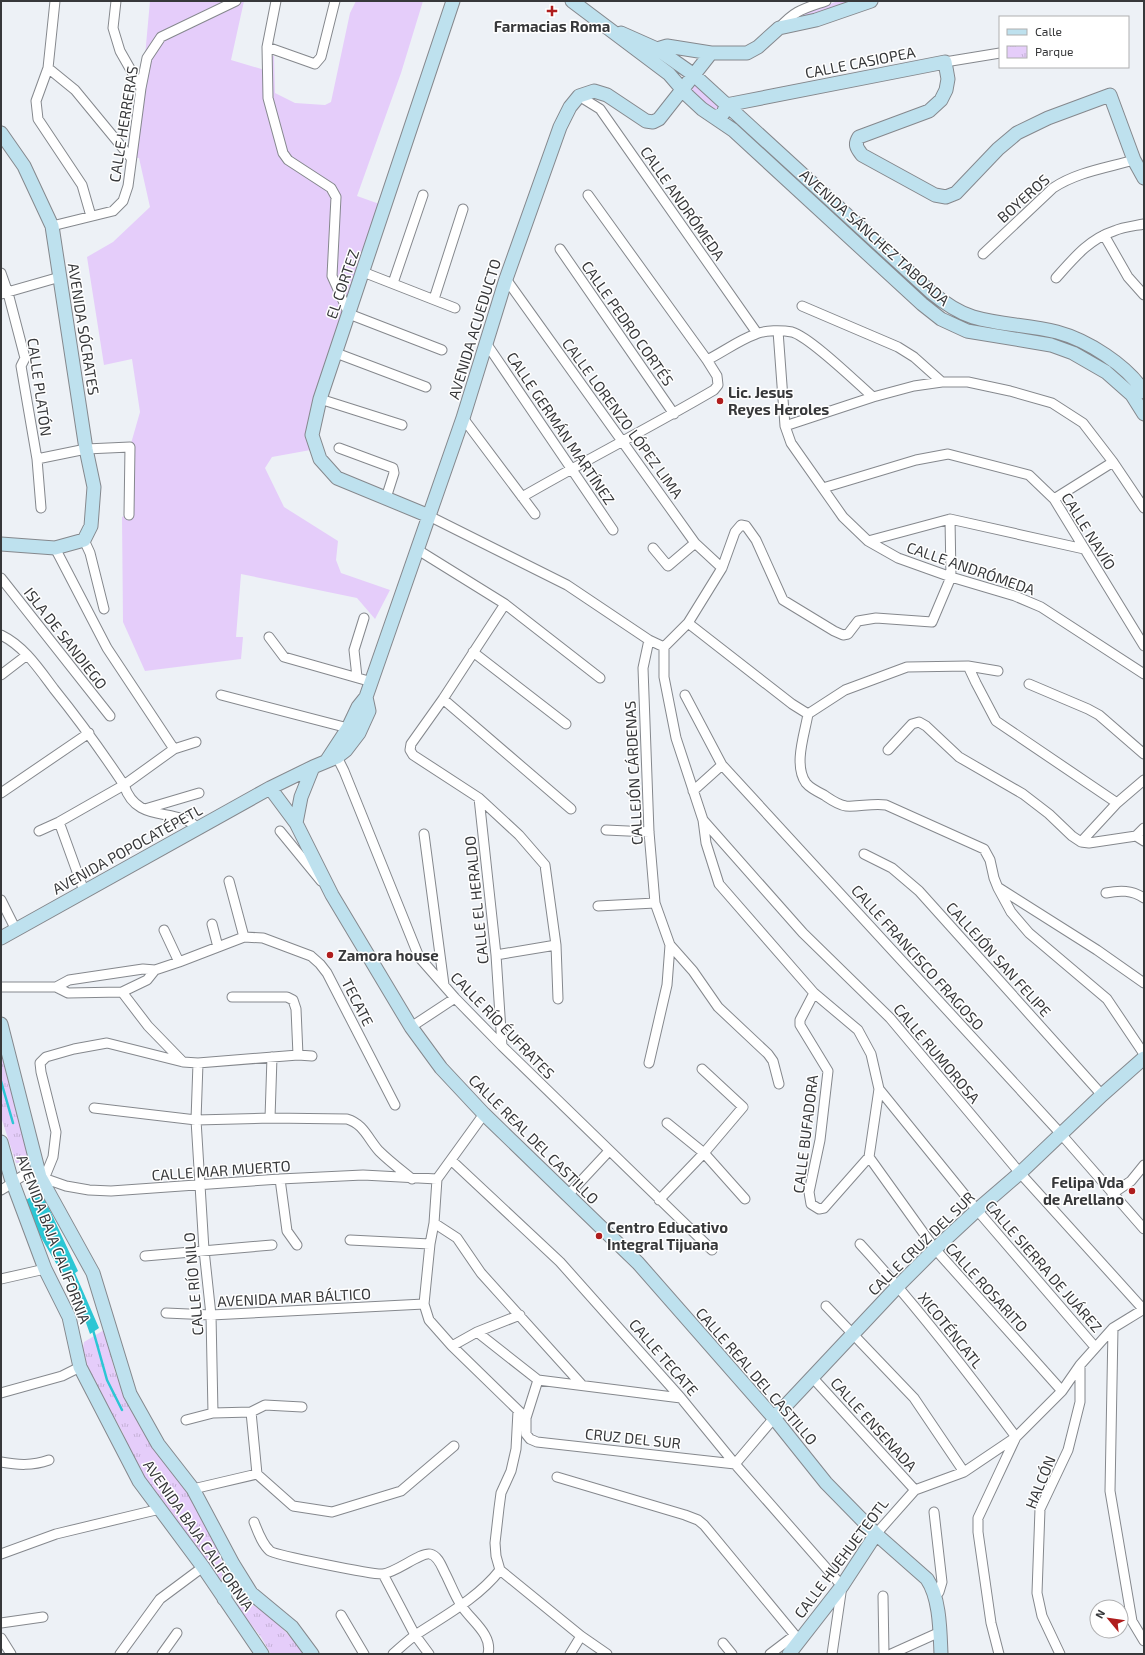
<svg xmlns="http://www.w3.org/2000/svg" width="1145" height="1655" font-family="'Exo 2',sans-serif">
<defs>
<pattern id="park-tufts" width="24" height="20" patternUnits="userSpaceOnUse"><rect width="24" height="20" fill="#e5cdfa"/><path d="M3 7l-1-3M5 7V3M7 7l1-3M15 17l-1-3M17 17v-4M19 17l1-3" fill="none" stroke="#c5b1d7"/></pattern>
</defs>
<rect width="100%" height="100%" fill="#edf1f6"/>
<!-- grass -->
<path fill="#e5cdfa" d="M150,1H244L231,60L268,71L267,55L274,56L275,93L295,103L325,105L331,102L350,13L356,1H423L401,73L357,196L385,206L320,399L316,449L272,457L265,468L284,507L338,541L336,560L341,573L390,590L375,619L357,598L241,574L236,637H243L241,659L145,671L123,622L122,517L129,514L130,447L140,412L132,359L104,365L87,257L113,242L150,207L139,158H131L143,78Z
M838,1H865L796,20L808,12Z
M696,83L723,106L716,113L691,91Z"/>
<!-- park -->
<path fill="url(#park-tufts)" d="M1,1042L32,1162L16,1163L1,1117Z
M104,1330L115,1372L135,1417L160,1456L187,1492L204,1524L220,1548L222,1565V1583L139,1472L122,1431L94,1382L82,1354L84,1342Z
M235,1584L251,1604L269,1615L307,1654H271L261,1637L238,1608Z"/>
<!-- water -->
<path fill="#2cc6d4" d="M41,1191L78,1271L75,1273L99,1328L90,1334L71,1281L67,1276L64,1277L21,1203Z"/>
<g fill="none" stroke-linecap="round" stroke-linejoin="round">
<!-- stream -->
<path stroke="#2cc6d4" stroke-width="2.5" d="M1,1081L13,1123
M93,1330L107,1380L122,1410"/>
<defs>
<path id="street" d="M55,1L48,68L36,101L38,119L82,185L91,216
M116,1L113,28L120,51L141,88
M276,1L267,47L268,98L283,153L288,160L331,188L336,197L332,276L349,314L442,350
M779,28C795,10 803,9 826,1
M267,47L315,64L321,57L335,1
M945,62L1000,53
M48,68L75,90L131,158
M579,96L600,109L757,333
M52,226L113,211L123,201L128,186L141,88L147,58L161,37L236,1
M1104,235L1128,277L1144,295
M560,249L674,414
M983,254L1053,188C1077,172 1106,168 1134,160
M363,272L455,308
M1,273L8,293L25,358L21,366L37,459L41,508
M1056,278C1073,259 1089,239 1114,231C1123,227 1134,226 1144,224
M506,279L695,543L722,568
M393,283L423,195
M1,294L60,277
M434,299L463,209
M802,306L898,347L914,357L942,382
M778,331L785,426L791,443L843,517L868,541L898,558L951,577L1015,596L1041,607L1144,674
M486,343L613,530
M336,353L426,387
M707,360C723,352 739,340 756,334C765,330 782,330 792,332C810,337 857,383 873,397
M320,399L402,425
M463,418L535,514
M785,426L873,397L914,386L942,382H968L1010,391L1052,403L1083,423L1113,462L1144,508
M339,448L393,468L394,473L386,498
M37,459L86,449L130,447L129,515
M823,488L916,460L948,454L1029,475L1054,499L1144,646
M522,497C586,460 651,427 714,390L718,385L717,376L707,360L588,195
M1054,499L1113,462
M429,516L567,585L649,640L664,647L688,623L722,568L735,532L741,525L746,526L756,540L783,600L834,631L843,635L848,634L858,621L876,618L932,622L951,577L950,519
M84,540L90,553L104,609
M868,541L950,519L1084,549
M55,548L107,648L174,749
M653,548L668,566L695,543
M418,550L505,604L600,678
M1,578L110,716
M505,604L443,699L411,744L410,750L413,755L479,798L519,835L545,865L556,945L558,999
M688,623L792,704L808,714
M1,635C24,646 39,669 54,689C79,720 102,752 124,785C137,825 175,806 198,828
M269,637L284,657L372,682
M649,640L643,668L649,832L655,903L670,945L667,985L649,1063
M664,647V677L676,738L703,820L706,843L719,884L814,993L858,1030L871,1054L879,1089L977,1210L1095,1347
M473,652L566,724
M968,666L976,683L996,721L1117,803
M1,675L27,655
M357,677L354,650L364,618
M1029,684L1088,709L1099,715L1144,754
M221,695L348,728
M685,695L722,765L1061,1134L1144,1229
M443,699L571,809
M808,714C805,733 793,765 806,783C810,788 818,792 824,795C830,799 838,805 846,806C859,807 872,803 886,805L984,849L990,860L994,878L998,888L1011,912L1029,933L1107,999L1144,1054
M808,714L845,690L907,667L968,666L998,671
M888,750L912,724L919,722L926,726L959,757L1023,794L1049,814L1072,836L1081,842L1089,843L1136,836L1144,841
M335,753L344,771L419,957L455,998L502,1046L712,1250
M693,791L722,765
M1,793L89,733
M479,798L496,955L502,1046
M145,809L199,793
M703,820L803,933L890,1018L1020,1173L1144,1310
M59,822L84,891
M606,830L649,832
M39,831L59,822L124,785L174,749L196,742
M280,831L321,881
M424,834L444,985
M1136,836L1144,828
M1081,842L1117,803L1144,780
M864,854L892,868L919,891L1102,1095
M229,881L244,937
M999,888L1097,950L1144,983
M1106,893C1120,890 1132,890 1144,898
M1,900L16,930
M598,906L655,903
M212,924L218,947
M164,930L179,962
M670,945L693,971L718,1007L768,1054L773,1061L779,1084
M496,955L556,945
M1,987H56L68,993L122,992L147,980L155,970L179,962L244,937L263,938L311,956L320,964L327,973L395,1105
M56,987L69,980L143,969L155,970
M122,992L148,1026L183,1062
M814,993L800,1020V1025L828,1071L820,1140L809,1192L811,1204L819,1209L824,1208L869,1157L879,1089
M232,997H287L293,1000L296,1009L298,1055
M411,1027L455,998
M198,1063L196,1120L204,1250L211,1315L213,1413L251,1412L265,1405L302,1407
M94,1108L196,1120L270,1118L347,1119C364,1124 368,1139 379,1151C389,1161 401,1170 412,1179
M484,1114L437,1179L434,1223L430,1244L424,1304L429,1320L452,1346L526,1418V1434L530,1439L537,1442L735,1464L774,1418
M270,1118L272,1057
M667,1123L704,1153L745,1199
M869,1157L935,1249L1062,1391
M451,1160L560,1262L681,1398L735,1464L842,1586L832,1654
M44,1179L53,1157L56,1132L41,1072L40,1063L46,1057L74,1049L107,1043L183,1062L198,1063L298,1055L312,1056
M280,1179L287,1231L297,1245
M1,1190C11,1185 18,1177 29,1173L66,1186L89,1190L111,1191L280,1179L363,1175L437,1179
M1112,1194L1131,1181L1144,1165
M568,1195L609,1151
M659,1200L704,1153L743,1107L702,1069
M434,1223L457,1238L481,1273L582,1385
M350,1240L430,1244
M860,1244C916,1305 967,1371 1016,1437L978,1518V1532L991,1623L999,1654
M145,1256L272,1245
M1,1279L45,1269
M826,1306L914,1398L964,1472
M166,1313L211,1315L424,1304
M1113,1328L1110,1491L1132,1621L1144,1641
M477,1332L538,1380
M452,1346L477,1332L520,1315
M812,1377L915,1490
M538,1380L681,1398
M1,1393L62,1376L80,1367
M251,1412L257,1474
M526,1418L538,1380
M186,1420L213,1413
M1,1462C18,1465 32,1466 49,1460
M257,1474L293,1506L332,1512L401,1491L454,1446
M557,1477L685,1515L698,1520L704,1525L799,1640
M193,1489L257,1474
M934,1512L942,1582L939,1592L935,1596
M254,1522C258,1532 262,1544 270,1551C275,1555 374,1575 383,1574C397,1572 421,1552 430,1554C439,1556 442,1568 446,1575C451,1585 455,1596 461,1605C470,1620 493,1634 488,1654
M876,1534L915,1490L964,1472L1016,1437L1062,1391L1080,1365L1113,1328L1144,1309
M1,1554L56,1534L160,1509
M500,1570L581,1636L607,1654
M383,1574L415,1635L429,1654
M883,1596L884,1654
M341,1615L364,1654
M1,1623L43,1617
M1,1638L11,1654
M723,1643L732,1654
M120,1654L160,1599L203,1567
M162,1654L177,1633
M393,1654C401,1647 408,1640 417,1634C446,1615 478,1598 500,1570L496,1556L495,1543L499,1508L501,1493L511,1471L516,1449L518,1411
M570,1654L581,1636
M770,1654L795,1635
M891,1654L940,1632
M1060,1654L1042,1616L1037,1593L1040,1509L1068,1450L1080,1402V1365"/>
<path id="secondary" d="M572,1L669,74L688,96L702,109L733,130L922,304L941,319L967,331L1051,345L1073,353L1106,372L1132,395L1144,414
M621,33L657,49L694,75L931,292C943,302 957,312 973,317C1000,325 1029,325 1057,332C1087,340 1127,365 1144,392
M657,49L667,46L711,53H747L758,47L779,28L816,20L871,1
M714,117L723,114L726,105L945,62L948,79L946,90L941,100L929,111L859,137C854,145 857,148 862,155L935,195L946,197L956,193L998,149L1017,133L1048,118L1110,95L1134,160L1144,178
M1,133L24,166L52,226L86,449L94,487L91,526L84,540L55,548L1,544
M429,516L337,478L320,459L312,435L320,399L453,1
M327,760L348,728L358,707L366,697L463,418L506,279L560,127L570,107L579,96L594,91L607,95L646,121L653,122L659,119L711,53
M270,788L296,823L332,895L411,1027L441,1068L484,1114L638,1263L774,1418L826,1483L876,1534L927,1579C940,1598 940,1631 941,1654
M296,823L301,797L313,767
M1,938L270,788L313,767L337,757L346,750L359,733L369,711L366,697
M1,1024L40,1177L93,1273L130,1394L158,1444L193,1489L233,1564L251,1593L292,1627L312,1654
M1,1142L11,1178L45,1269L69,1317L80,1367L139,1481L203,1567L262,1654
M774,1418L898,1286L935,1249L977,1210L1020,1173L1102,1095L1144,1058
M224,1599L233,1564
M789,1654L842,1586L876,1534"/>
</defs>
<!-- street casing -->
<use href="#street" stroke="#85888d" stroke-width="11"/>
<!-- secondary casing -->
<use href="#secondary" stroke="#85888d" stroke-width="15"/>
<!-- street -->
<use href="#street" stroke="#fff" stroke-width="9"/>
<!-- secondary -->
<use href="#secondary" stroke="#bee1ee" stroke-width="13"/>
</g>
<!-- markers -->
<g fill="#af1d1d" stroke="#fff" stroke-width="1.5">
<path d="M550 5h4v4h4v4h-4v4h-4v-4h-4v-4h4z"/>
<circle cx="720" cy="401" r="4"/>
<circle cx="330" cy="955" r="4"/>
<circle cx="1132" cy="1191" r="4"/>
<circle cx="599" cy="1236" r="4"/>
</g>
<g text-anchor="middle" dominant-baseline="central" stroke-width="3" stroke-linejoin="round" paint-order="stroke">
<!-- poi labels -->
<g font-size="15" font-weight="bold" fill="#37383a" stroke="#fff" text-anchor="start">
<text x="552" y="26" text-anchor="middle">Farmacias Roma</text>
<text x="728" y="392">Lic. Jesus<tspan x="728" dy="17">Reyes Heroles</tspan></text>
<text x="338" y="955">Zamora house</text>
<text x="1124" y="1182" text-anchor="end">Felipa Vda<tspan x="1124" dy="17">de Arellano</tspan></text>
<text x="607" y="1227">Centro Educativo<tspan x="607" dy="17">Integral Tijuana</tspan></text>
</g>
<!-- street labels -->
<g font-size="15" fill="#37383a" stroke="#fff">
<text transform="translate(860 62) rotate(-11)">CALLE CASIOPEA</text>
<text transform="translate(123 124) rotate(-81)">CALLE HERRERAS</text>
<text transform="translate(1023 198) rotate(-42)">BOYEROS</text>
<text transform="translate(683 203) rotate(55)">CALLE ANDRÓMEDA</text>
<text transform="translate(875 237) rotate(42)">AVENIDA SÁNCHEZ TABOADA</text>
<text transform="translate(342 284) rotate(-71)">EL CORTEZ</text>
<text transform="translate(628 323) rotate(55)">CALLE PEDRO CORTÉS</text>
<text transform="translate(84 329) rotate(81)">AVENIDA SÓCRATES</text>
<text transform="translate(474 329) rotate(-73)">AVENIDA ACUEDUCTO</text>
<text transform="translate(40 387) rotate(82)">CALLE PLATÓN</text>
<text transform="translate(623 418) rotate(54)">CALLE LORENZO LÓPEZ LIMA</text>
<text transform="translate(561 428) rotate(56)">CALLE GERMÁN MARTÍNEZ</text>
<text transform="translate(1089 531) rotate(58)">CALLE NAVÍO</text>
<text transform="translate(971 568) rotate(19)">CALLE ANDRÓMEDA</text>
<text transform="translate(66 638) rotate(52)">ISLA DE SANDIEGO</text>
<text transform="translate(633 773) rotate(-93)">CALLEJÓN CÁRDENAS</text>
<text transform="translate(127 849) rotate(-29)">AVENIDA POPOCATÉPETL</text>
<text transform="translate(476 900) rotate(-96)">CALLE EL HERALDO</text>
<text transform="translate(918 957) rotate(48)">CALLE FRANCISCO FRAGOSO</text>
<text transform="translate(999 959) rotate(48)">CALLEJÓN SAN FELIPE</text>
<text transform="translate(358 1002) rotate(63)">TECATE</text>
<text transform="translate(503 1025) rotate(46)">CALLE RÍO ÉUFRATES</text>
<text transform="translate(937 1053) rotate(50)">CALLE RUMOROSA</text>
<text transform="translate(805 1134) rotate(-83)">CALLE BUFADORA</text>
<text transform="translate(534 1139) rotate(45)">CALLE REAL DEL CASTILLO</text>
<text transform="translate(221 1170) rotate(-4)">CALLE MAR MUERTO</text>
<text transform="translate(54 1239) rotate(69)">AVENIDA BAJA CALIFORNIA</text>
<text transform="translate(921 1243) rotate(-44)">CALLE CRUZ DEL SUR</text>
<text transform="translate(1044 1266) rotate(49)">CALLE SIERRA DE JUÁREZ</text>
<text transform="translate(193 1284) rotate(-95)">CALLE RÍO NILO</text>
<text transform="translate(987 1287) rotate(48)">CALLE ROSARITO</text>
<text transform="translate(294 1297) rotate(-3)">AVENIDA MAR BÁLTICO</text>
<text transform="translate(951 1330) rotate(51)">XICOTÉNCATL</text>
<text transform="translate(664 1357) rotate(49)">CALLE TECATE</text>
<text transform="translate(757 1376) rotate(49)">CALLE REAL DEL CASTILLO</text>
<text transform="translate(874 1424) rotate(48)">CALLE ENSENADA</text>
<text transform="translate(633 1438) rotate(6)">CRUZ DEL SUR</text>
<text transform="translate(1040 1482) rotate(-68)">HALCÓN</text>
<text transform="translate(199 1535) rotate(55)">AVENIDA BAJA CALIFORNIA</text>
<text transform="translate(841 1558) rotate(-53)">CALLE HUEHUETEOTL</text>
</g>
</g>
<!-- border -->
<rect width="1145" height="1655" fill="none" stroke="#37383a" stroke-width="4"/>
<!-- legend -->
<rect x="999" y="16" width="130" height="52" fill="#ffffff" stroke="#afafb0"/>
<rect x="1007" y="29" width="20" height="6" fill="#bee1ee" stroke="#afafb0"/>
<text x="1035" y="36" font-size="12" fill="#37383a">Calle</text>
<rect x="1007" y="46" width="20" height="12" fill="url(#park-tufts)" stroke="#afafb0"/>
<text x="1035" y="56" font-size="12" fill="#37383a">Parque</text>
<!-- north arrow -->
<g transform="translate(1109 1619) rotate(299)"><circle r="19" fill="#ffffff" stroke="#afafb0"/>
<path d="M0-3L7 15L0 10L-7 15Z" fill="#af1d1d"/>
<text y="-6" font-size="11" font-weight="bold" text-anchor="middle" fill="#37383a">N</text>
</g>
</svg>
